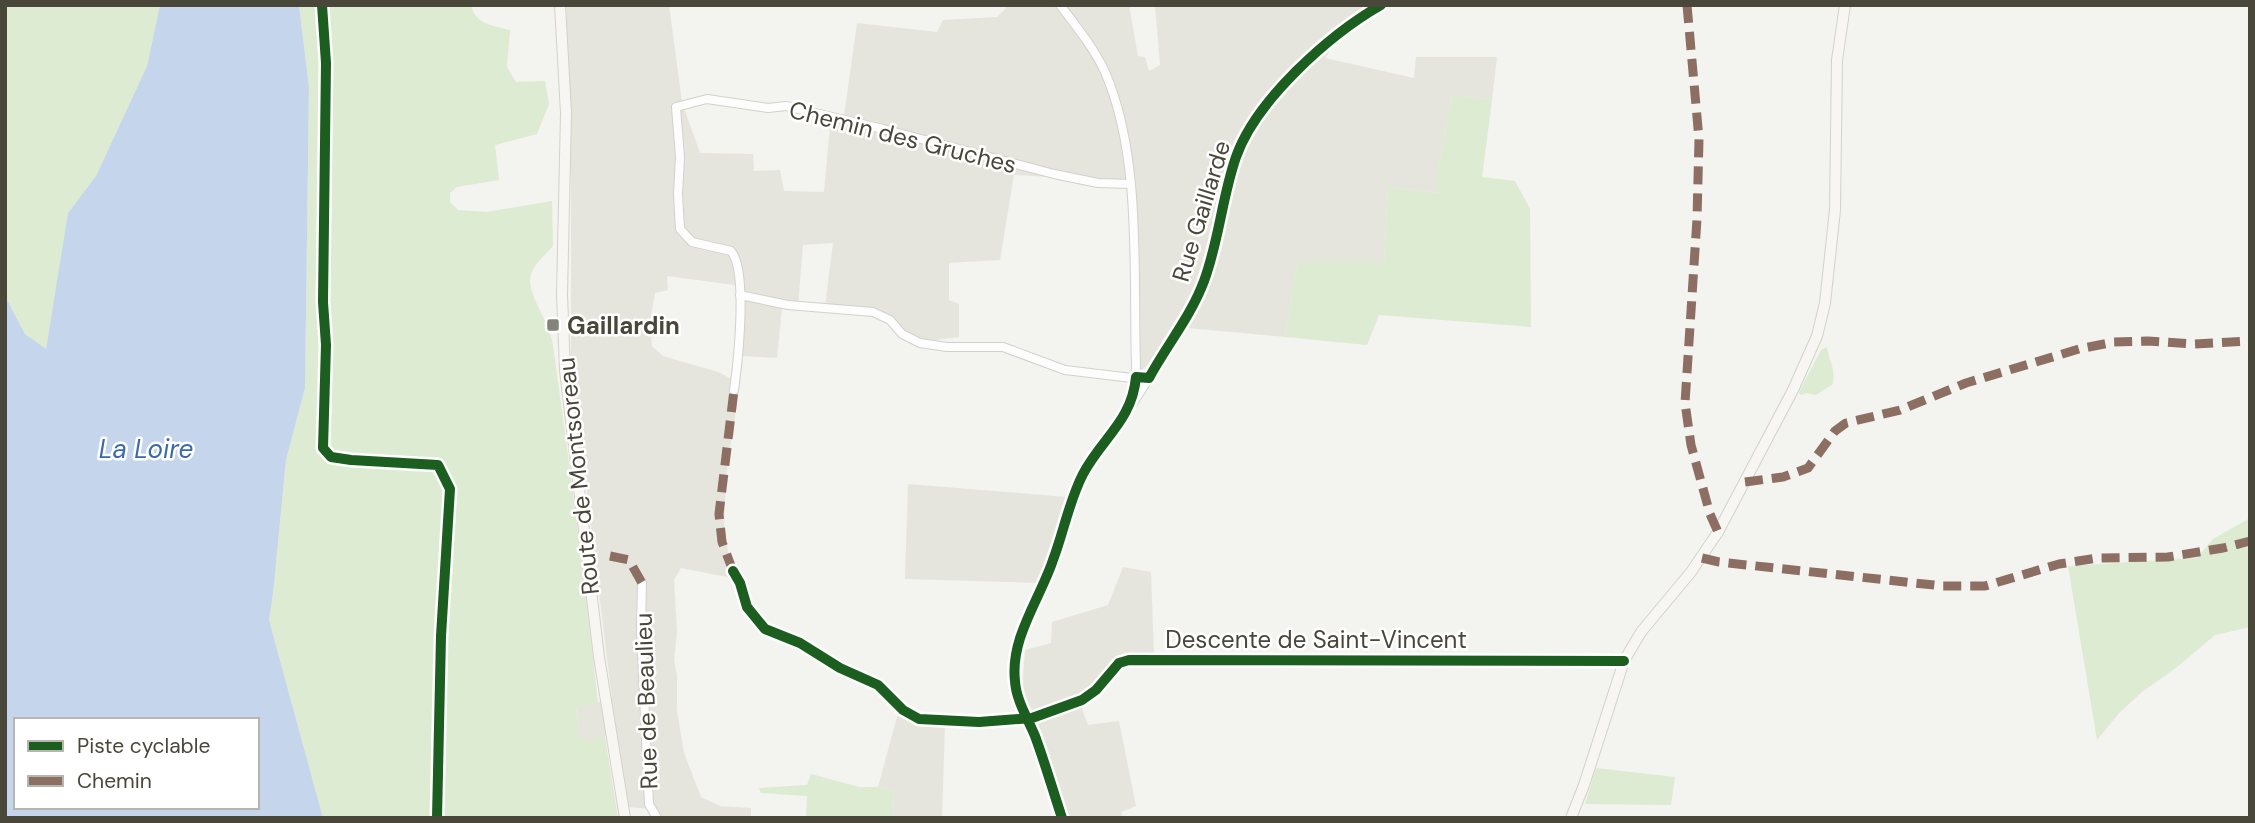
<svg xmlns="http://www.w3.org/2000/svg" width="2255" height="823" font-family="'DM Sans',sans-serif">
<rect width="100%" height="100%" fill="#f3f3ef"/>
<!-- residential -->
<path fill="#e6e5dd" d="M566,5H669L682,102L700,153L753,154L754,171L780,170L784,191L824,192L831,116H844L857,23L937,32L943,20L997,17L1009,5H1129L1138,56L1145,57L1149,71L1160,65L1155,5H1321L1322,7L1323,5H1384L1336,42L1325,58L1414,78L1416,57H1497L1492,100L1452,95L1438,169V193L1388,187L1384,263H1297L1285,337L1187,328L1140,372L1134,367L1129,182L1014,175L1000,260L949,263V300L959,304V337L911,343L891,316L825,306L833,243L803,245L798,307L782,308L777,358L741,356V286L667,276L668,290L655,293L650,321L652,346L663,356L718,372L740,383L726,476L724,525L732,578L681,568L674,580L677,631L674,660L677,675V711L684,753L701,797L720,806L751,808V818H655L649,809L629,807L617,738L605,737L581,741L576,707L612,699L571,361V150Z
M908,484L1067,497L1053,549L1039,583L905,579Z
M1123,567L1151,572L1154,656L1118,660L1082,709L1088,725L1119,721L1136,806L1121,812L1123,818H1057L1020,717L1025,650L1051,643L1052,622L1108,605Z
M898,713L919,720L945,726L942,818H893L894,791L878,787Z"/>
<!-- green -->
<path fill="#dcebd2" d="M5,5H160L147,66L96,176L68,213L46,350L25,334L5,296Z
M299,5H471C475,24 493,26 510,30L507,67L516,82L545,81L549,104L537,134L495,145L499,180L457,187L450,193V202L458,210L487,212L552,201L553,246C545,255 530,267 530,281C531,301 550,322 553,346C570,465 585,584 598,703L576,708L581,740L605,737L618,818H323L269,620L273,594L286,460L305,388L309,87Z
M1452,95L1492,100L1482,177L1515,181L1530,209L1531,327L1379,315L1367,345L1285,337L1297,263H1384L1388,187L1438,193V169Z
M1827,347C1830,365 1835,365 1833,384L1816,395L1807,393L1800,395L1799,392L1821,350Z
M2250,518V627L2215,635L2177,667L2142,692L2119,713L2097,740L2068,566L2197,558L2213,539Z
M1596,768L1675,777L1671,805L1585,804Z
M811,774L859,787H878L894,791L893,818H806L807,796L761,793L759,788L807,785Z"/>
<!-- water -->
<path fill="#c4d5ec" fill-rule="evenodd" d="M160,5H299L309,87L305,388L286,460L273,594L269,620L323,818H5V296L25,334L46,349L68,213L96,176L147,66ZM16,720H257V807H16Z"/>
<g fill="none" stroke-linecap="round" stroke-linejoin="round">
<defs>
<path id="street" d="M1060,5C1076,26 1094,48 1105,72C1142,157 1133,272 1136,365C1136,422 1109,428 1084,472C1069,500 1064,532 1053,562C1039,600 1010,640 1015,682C1017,701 1028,719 1035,737C1045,764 1053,791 1062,818
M740,295L788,305L873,312L890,320L902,334L920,343L947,347H1003L1065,370L1132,378L1139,376L1149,378C1167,345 1191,316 1204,281C1219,241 1222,197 1236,157C1256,100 1329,35 1381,5
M734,390C738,362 748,271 731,251L692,242L680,229L678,194L680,157L676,107L707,99L768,108L786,106L883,129L1054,174L1098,183L1131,184
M1133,403L1149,378
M733,571L740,583L747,607L765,629L800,643L840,668L878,685L903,710L919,719L979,722L1032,718L1082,700L1096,690L1119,663L1129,660L1624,661
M642,583L641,630L649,804L657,818"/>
<path id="secondary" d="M560,5L566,113L562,295L565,370L599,657L625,818
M1571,818L1584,785L1624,661L1641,632L1691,572L1718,532L1793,390L1817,336L1825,303L1835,210L1837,60L1845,5"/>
</defs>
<!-- street casing -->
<use href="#street" stroke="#d1d1cc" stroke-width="10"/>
<!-- secondary casing -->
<use href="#secondary" stroke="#d3d2c8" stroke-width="12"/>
<!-- street -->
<use href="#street" stroke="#fdfdfd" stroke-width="8"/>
<!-- secondary -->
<use href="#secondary" stroke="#f7f6f2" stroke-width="10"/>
<!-- quiet -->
<path stroke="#8d6e63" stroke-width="9" stroke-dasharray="18 9" stroke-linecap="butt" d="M1687,5L1699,139L1697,219L1685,403L1691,445L1710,514L1718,532
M1745,482L1783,477L1808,468L1835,431L1846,423L1900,410L1966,383L2079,349L2114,342L2148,341L2194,344L2250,341
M610,556L629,560L642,583
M1702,558L1719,562L1943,586H1985L2059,564L2098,558L2168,557L2223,548L2250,541
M733,571L722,542L719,514L734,390"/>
<defs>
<path id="cycleway" d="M322,5L326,63L323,302L326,345L323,448L331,457L351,460L438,465L450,489L441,636L437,818
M733,571L740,583L747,607L765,629L800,643L840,668L878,685L903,710L919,719L979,722L1032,718L1082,700L1096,690L1119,663L1129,660L1624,661
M1062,818C1053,791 1045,763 1035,736C1028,719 1016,700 1015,681C1010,638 1040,599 1053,560C1064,531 1069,501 1083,474C1102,438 1132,421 1136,377L1149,378C1167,345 1191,316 1204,281C1219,241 1222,197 1236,157C1256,100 1329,35 1381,5"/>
</defs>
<!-- cycleway casing -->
<use href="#cycleway" stroke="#fff" stroke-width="15"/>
<!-- cycleway -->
<use href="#cycleway" stroke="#1b5e20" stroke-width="10"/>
</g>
<!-- markers -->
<rect fill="#848379" stroke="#fff" stroke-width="2.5" x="546" y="318" width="14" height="14" rx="3.5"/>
<g text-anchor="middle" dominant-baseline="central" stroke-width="5" stroke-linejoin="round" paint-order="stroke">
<!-- street labels -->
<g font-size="24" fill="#49463a" stroke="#fff">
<text transform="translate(903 137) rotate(14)">Chemin des Gruches</text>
<text transform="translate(1201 211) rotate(-73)">Rue Gaillarde</text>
<text transform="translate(578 476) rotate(-96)">Route de Montsoreau</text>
<text x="1316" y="639">Descente de Saint-Vincent</text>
<text transform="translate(646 701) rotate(-92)">Rue de Beaulieu</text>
</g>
<!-- poi labels -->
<g font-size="24" font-weight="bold" fill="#49463a" stroke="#fff" text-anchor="start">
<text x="567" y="325">Gaillardin</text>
</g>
<!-- water labels -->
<g font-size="26" font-style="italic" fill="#3c69ac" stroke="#fff">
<text x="146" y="449">La Loire</text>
</g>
</g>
<!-- border -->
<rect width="2255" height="823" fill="none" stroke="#49463a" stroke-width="14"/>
<!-- legend -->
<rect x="14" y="718" width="245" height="91" fill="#ffffff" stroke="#b6b5b0" stroke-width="2"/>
<rect x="28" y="741" width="35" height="10" fill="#1b5e20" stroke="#b6b5b0" stroke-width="2"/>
<text x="77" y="753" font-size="21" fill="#49463a">Piste cyclable</text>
<rect x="28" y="776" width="35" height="10" fill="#8d6e63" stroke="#b6b5b0" stroke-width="2"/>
<text x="77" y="788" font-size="21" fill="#49463a">Chemin</text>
</svg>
